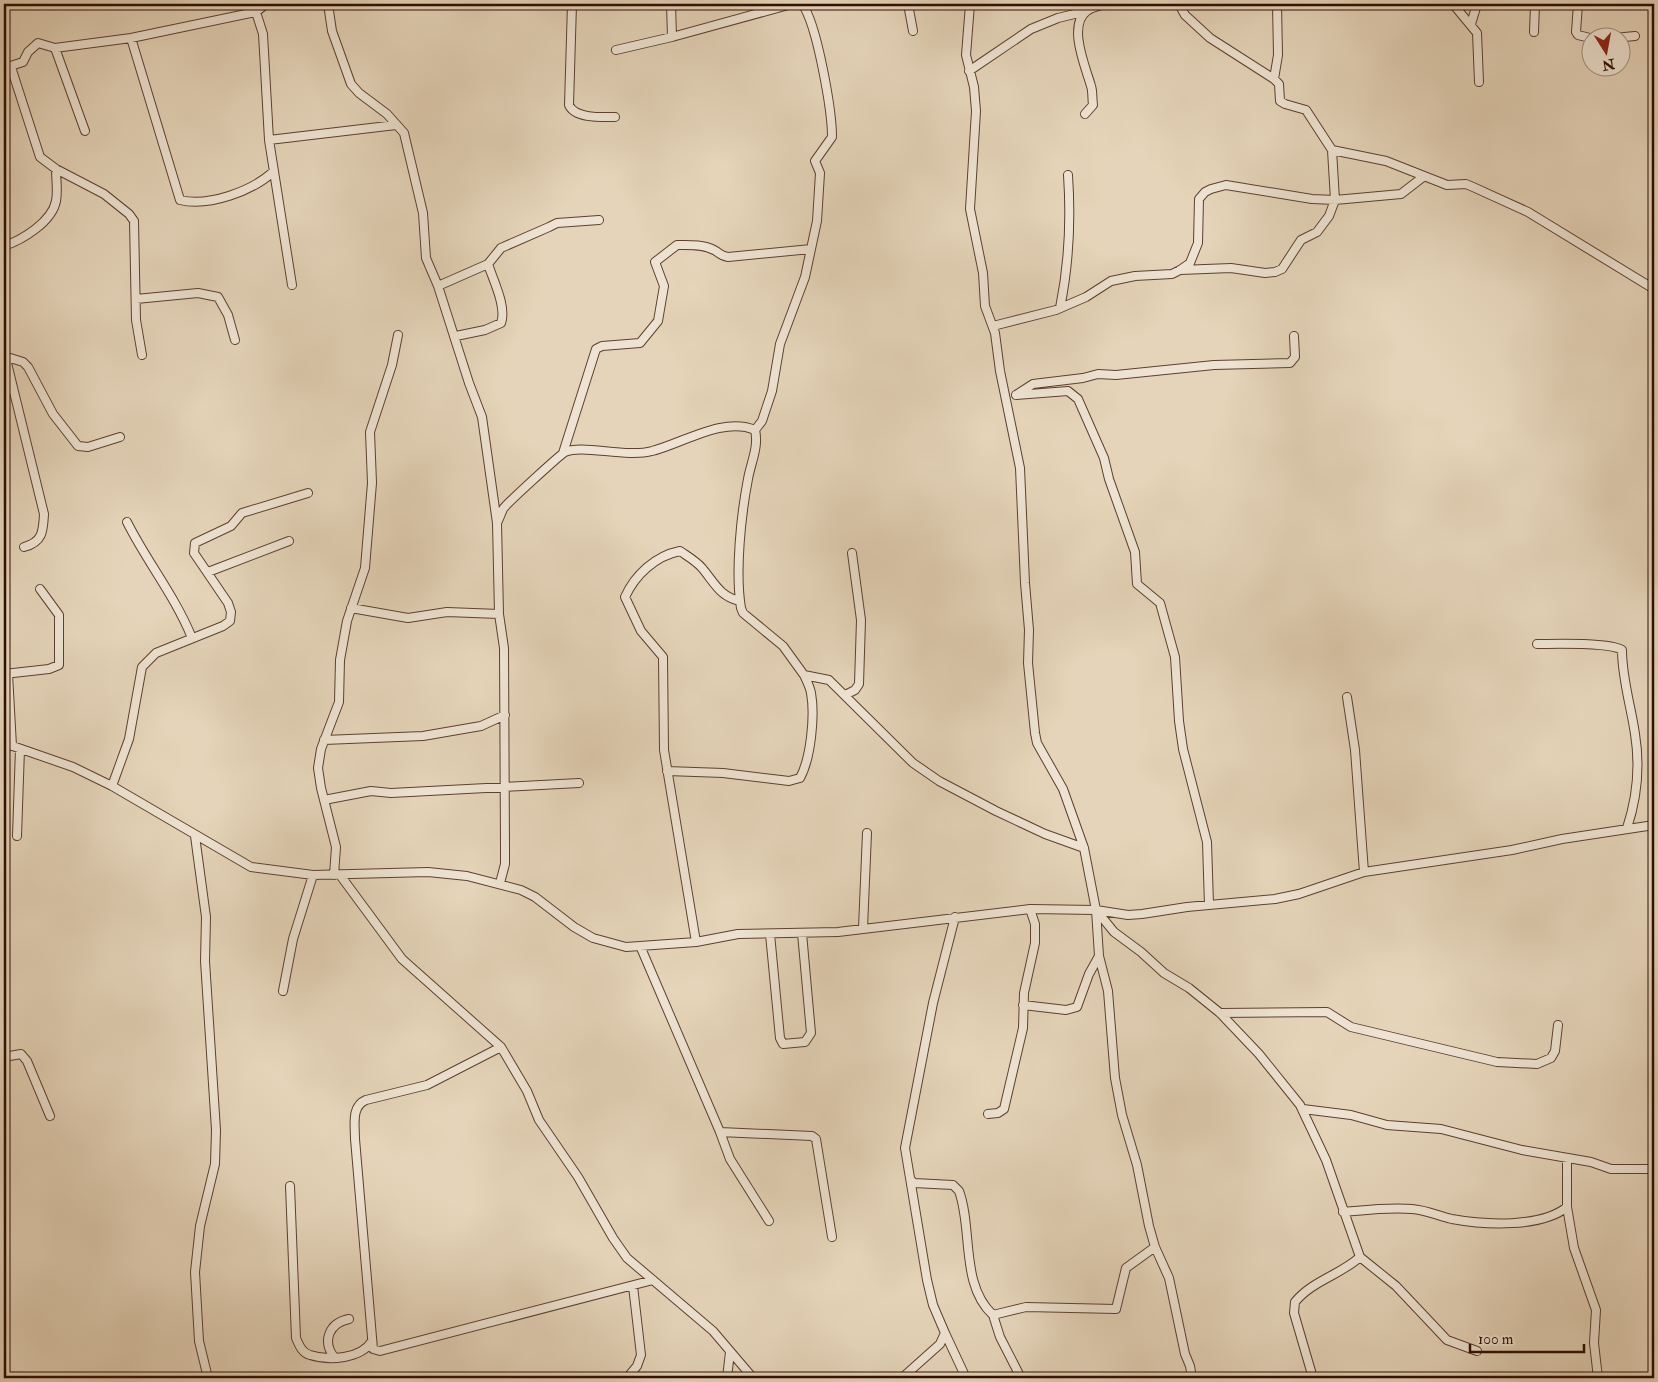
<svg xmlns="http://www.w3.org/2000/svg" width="1658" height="1382" font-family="'IM FELL Double Pica',serif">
<rect width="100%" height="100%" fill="#e5d4b9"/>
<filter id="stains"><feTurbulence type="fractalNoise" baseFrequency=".004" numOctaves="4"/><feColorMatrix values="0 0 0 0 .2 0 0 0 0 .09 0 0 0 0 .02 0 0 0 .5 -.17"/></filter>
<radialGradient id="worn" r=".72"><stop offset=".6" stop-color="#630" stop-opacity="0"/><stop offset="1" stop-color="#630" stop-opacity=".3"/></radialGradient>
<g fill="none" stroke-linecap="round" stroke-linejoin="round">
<defs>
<path id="street" d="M328,4L332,31L351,84L359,93L387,114L404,133L423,213L426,258L438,286L469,383L482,417L497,523L499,614L504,648L505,848V864L500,883
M572,4L569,105C575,119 603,117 615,117
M671,4L672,37L792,4
M802,4C817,23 832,111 832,137L815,161L820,173L817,221L805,277L780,344L772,391L762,421L755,430C759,447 751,462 748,479C741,515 735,572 741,608L743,613L783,646L804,675L829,680L913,763L939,781L996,811L1045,834L1084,848
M908,4L913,31
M970,4L966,55L974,87L976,111L970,209L983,273L985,306L995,333L1000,371L1020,468L1025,583L1029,630L1028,663L1035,733L1037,743L1063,789L1084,848L1096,910L1099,956L1108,991L1115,1078L1122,1115L1137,1165L1149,1226L1155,1247L1169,1278L1185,1354L1190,1366L1192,1378
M1179,4L1185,15L1210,38L1274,79L1279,84L1280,101L1285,104L1306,110L1332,150L1386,161L1447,185L1466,184L1473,187L1528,212L1654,289
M1453,4L1477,33L1479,82
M1578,4L1576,32L1578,35L1590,38
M256,12L263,34L269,140L292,285
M1471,24L1477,4
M1534,32L1535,4
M131,38L180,200C209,207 252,191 273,172
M1614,38L1635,36
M55,48L85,131
M616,50L672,37
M11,67L40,157L56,169L104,194L129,214L134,221L136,320L142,355
M4,68L23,62L28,52L38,43L55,48L131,38L256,12L266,4
M969,71L1031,29L1058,18L1087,11
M1274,79L1278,55L1277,4
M1085,114L1093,105C1092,99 1093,92 1091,86C1086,68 1067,25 1087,11C1092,7 1099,6 1105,4
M269,140L396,125
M4,246C22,240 52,222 56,201C58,191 56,179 56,169
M1180,270L1231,268L1265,273L1275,272L1282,269L1301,240L1317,232L1329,216L1335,200L1332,150
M438,286L488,264L501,248L549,227L557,223L599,220
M136,299L198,293L218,297L228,315L235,340
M1060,308C1069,264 1071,219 1068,175
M993,326L1056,310L1086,297L1111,281L1135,276L1172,274L1180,270L1190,263L1198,243L1199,199L1205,192L1211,189L1226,185L1312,199L1335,200L1401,194L1423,177
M456,336L485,330L501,323C507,307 493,280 488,264
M4,351L44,514C43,531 43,542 24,547
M7,357L23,362L28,367L53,414L78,446L88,447L120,437
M1016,395L1068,391L1078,399L1104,458L1109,479L1135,552L1137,584L1160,603L1175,657L1179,721L1183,749L1207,842L1209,905
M1016,395L1033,384L1083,378L1098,374L1116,375L1214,365L1290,363L1295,357L1294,336
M563,453L596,349L602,346L640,343L658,321L664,286L655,262L677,245C688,245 703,244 714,250C720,253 720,256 728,257L811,249
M127,522C147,562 175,596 192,638
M497,523C499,519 501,514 503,509C506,504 561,454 565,452C582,444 626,458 652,451C681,444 724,416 755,430
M208,572L289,541
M351,608L408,618L447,612L499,614
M1537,644C1555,644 1609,642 1622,650C1622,679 1631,706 1635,734C1640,765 1637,798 1627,828
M4,674L49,669L59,665V615L40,589
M8,674L12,746
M845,695L855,690L859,684L861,620L852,553
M1347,697L1355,750L1364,872
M324,740L423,736L481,726L505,715
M4,743L73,767L112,786L251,867L313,875L428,872L467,876L521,890L535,897L574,927L593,938L626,947L696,942L738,934L838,932L1030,909L1096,910L1128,915L1142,914L1187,907L1275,899L1299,894L1364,872L1512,850L1562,839L1654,825
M667,771L723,773L789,781L800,778C811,758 815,715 811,693C810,687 807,681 804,675
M112,786L129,739L142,667L156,653L223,626L230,621L231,612L228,603L194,553L195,543L231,526L242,513L308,493
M324,800L371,791L391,793L579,783
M17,836L20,749
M195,836L206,917L205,961L216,1130L215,1164L200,1226L195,1272L199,1341L208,1378
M334,875L336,847L321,788L318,768L321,749L339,702L340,660L347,621L365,568L372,483L370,432L392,365L398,335
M340,875L402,959L501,1047L527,1091L539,1120L578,1177L613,1238L627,1258L713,1331L753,1378
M1096,910L1114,932L1141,952L1164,973L1189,988L1220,1013L1259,1054L1300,1105L1326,1160L1360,1257C1340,1275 1312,1281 1295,1302L1294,1313L1313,1378
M863,928L867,833
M770,934L780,1038L783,1044L805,1042L811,1033L802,933
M696,942L664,750L663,657L641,631L625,597C635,575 655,556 680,551C687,556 696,561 702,568C714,582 720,597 740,601
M641,948L720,1132L730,1159L769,1221
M283,991L293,939L313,875
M1023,1005L1066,1010L1077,1007L1089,974L1099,956
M1220,1013L1327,1012L1351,1027L1497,1062L1537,1064L1551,1058L1555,1051L1558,1025
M501,1047L427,1085L366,1100C351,1106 355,1125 355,1139L373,1349L380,1351L653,1280
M4,1057L21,1054L27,1061L50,1116
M1303,1109L1351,1115L1387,1125L1441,1129L1522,1150L1591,1162L1611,1169H1654
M988,1114L998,1113L1004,1109L1023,1028L1024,993L1035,943V924L1030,909
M720,1132L812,1136L816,1139L832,1237
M1567,1160V1207L1574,1248L1596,1310L1594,1343L1598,1378
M911,1180L914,1183L953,1185L959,1191C973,1229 960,1285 993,1315L1026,1307L1116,1309L1126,1268L1155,1247
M290,1186L296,1338C299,1345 302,1353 310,1355C329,1361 361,1359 372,1341
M1343,1212C1366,1210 1389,1207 1412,1209C1426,1210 1439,1216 1452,1219C1485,1225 1541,1228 1567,1207
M1360,1257L1396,1286L1447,1340L1477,1351
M993,1315L1000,1337L1021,1378
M945,1333L966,1378
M334,1357C322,1341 329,1323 349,1319
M627,1378L637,1366L641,1355L633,1286
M727,1378L730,1352
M902,1378L940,1344L945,1333L933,1305L927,1280L905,1148L933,1003L955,917"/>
</defs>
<!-- street casing -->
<use href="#street" stroke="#5c4030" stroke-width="10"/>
<!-- street -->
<use href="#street" stroke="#eee3d2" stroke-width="8"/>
</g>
<!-- margin -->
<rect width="1658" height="1382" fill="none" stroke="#e5d4b9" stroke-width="20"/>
<rect x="5" y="5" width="1648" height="1372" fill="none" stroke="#2e0e03" stroke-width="2.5"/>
<rect x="10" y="10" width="1638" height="1362" fill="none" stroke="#2e0e03"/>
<!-- north arrow -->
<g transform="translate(1606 52) rotate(169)"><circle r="24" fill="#eee3d2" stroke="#a18e7f"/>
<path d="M0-4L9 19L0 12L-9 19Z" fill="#8f2418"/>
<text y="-8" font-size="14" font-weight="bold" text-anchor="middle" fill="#2e0e03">N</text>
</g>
<!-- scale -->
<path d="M1470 1344v8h114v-8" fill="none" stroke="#2e0e03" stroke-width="2.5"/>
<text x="1478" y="1344" font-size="15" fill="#2e0e03" stroke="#eee3d2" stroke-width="4" paint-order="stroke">100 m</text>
<rect width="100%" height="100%" filter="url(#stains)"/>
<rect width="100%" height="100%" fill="url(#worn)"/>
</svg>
